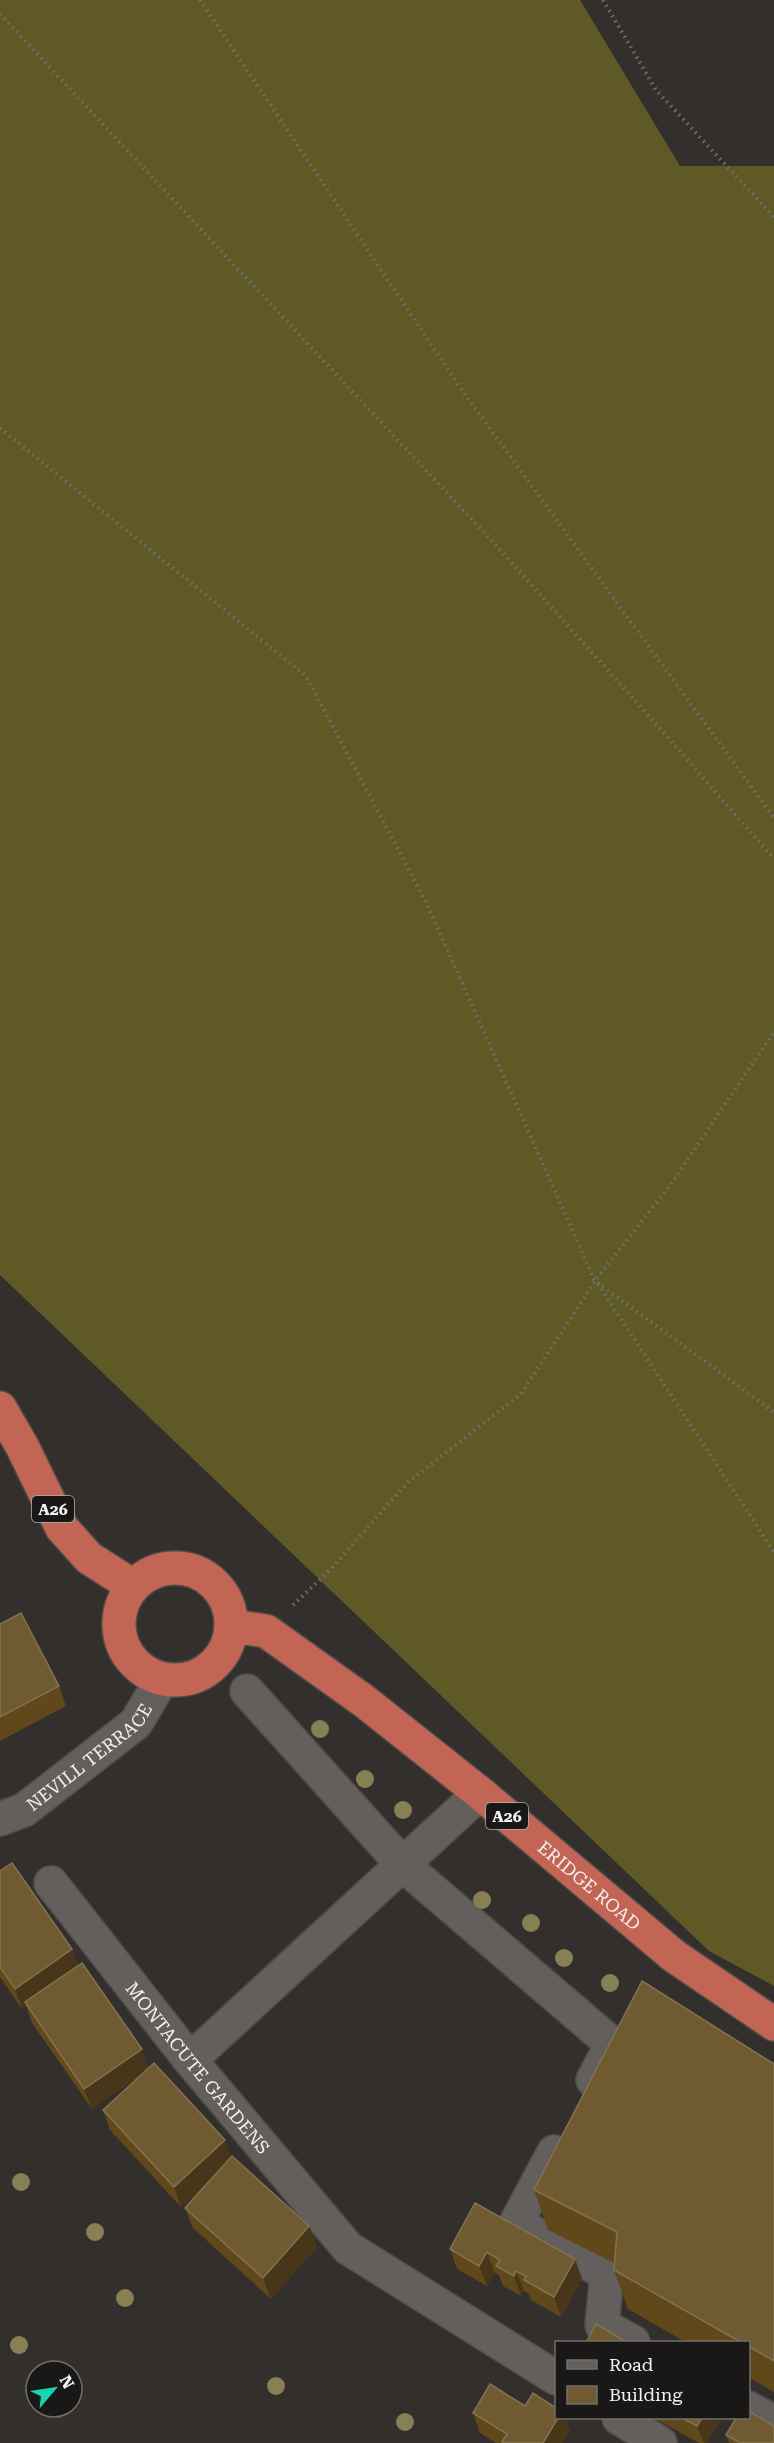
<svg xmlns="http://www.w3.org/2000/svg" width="774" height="2443" font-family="'Roboto Serif',serif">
<rect width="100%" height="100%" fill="#332f2d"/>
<!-- forest -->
<path fill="#5f5926" d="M0,0H580L680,166H774V1986L709,1951L0,1275Z"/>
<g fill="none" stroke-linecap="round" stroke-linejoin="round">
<defs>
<g id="minor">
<path d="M247,1691L403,1865L612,2044L593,2080"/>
<path id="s1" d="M0,1819L24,1810L136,1723L162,1679"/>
<path id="s2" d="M51,1883L190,2060L348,2248L556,2378"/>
<path d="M190,2060L480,1793"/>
<path d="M554,2152L516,2223L607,2274L602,2325L633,2342"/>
<path d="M748,2408L774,2422"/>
<path d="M619,2418L660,2443"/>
</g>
<g id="highway">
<path d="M0,1408L22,1446L62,1528L89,1558L133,1586"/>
<circle cx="175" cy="1624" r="56"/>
<path id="s3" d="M231,1626L266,1631L364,1701L480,1793L674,1956L774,2024"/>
</g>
</defs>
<!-- minor casing -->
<use href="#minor" stroke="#4e4c4a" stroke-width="36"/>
<!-- highway casing -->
<use href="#highway" stroke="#4e4c4a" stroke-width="36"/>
<!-- path -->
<path stroke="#74706e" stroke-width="4" stroke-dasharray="1.5 4.5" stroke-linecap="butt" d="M200,0L461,389L774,818
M603,0L656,90L774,217
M0,14L503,553L663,732L774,859
M0,428L306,676L426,902L595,1281L774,1412
M598,1284L774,1552
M293,1605L331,1569L407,1483L521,1394L595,1281L671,1184L774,1032"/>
<!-- minor -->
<use href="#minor" stroke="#635f5c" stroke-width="33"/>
<!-- highway -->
<use href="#highway" stroke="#c36555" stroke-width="33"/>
</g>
<!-- trees -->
<g fill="#868054">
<circle cx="320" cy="1729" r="9"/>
<circle cx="365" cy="1779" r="9"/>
<circle cx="403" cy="1810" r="9"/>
<circle cx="482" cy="1900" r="9"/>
<circle cx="531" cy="1923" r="9"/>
<circle cx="564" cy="1958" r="9"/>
<circle cx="610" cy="1983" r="9"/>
<circle cx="21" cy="2182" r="9"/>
<circle cx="95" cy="2232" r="9"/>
<circle cx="125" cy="2298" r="9"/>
<circle cx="19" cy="2345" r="9"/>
<circle cx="276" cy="2386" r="9"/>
<circle cx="405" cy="2422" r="9"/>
</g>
<!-- wall -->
<path fill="#60481b" d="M0,1624L59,1686L66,1706L0,1741Z
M0,1871L72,1949L78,1966L149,2068L231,2157L309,2226L317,2247L271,2299L193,2228L185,2208L207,2184L181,2207L110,2130L103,2110L139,2076L92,2109L32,2023L26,2006L22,2009L0,1977Z
M774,2064V2392L748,2377V2343H687L628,2309L614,2270V2263L548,2230L534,2190Z
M450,2249L575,2259L582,2279L561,2317L531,2300L529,2294L524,2291L521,2296L503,2286L499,2275L494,2272L487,2286L457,2269Z
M525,2406L558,2418H565L570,2431L562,2443H496L480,2433L473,2413Z
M654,2418H721L707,2443H699Z
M726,2435L774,2443H729Z"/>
<!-- shaded-wall -->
<path fill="#473619" d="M72,1949L79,1970L25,2002L26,2006L22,2009L15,1989Z
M142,2049L149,2069L92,2109L84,2089Z
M225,2140L232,2160L181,2207L174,2187Z
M309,2226L317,2247L271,2299L263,2278Z
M487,2252L494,2272L487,2286L479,2266Z
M575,2259L582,2279L561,2317L554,2297Z
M516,2271L524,2291L521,2296L514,2276Z
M558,2418H565L570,2431L562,2443H543Z
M702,2418H721L707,2443H704L697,2426Z"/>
<!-- building -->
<path fill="#705a32" stroke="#857250" stroke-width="1.5" d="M21,1613L59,1686L0,1717V1624Z
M12,1863L72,1949L15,1989L0,1967V1871Z
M82,1963L142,2049L84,2089L25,2002Z
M642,1981L774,2064V2361L748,2346V2343H742L614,2270L617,2232L534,2190Z
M154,2063L225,2140L174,2187L103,2110Z
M232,2156L309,2226L263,2278L185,2208Z
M475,2203L575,2259L554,2297L524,2280L526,2276L516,2271L514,2276L496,2266L500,2260L487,2252L479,2266L450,2249Z
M596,2324L628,2343H586Z
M490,2384L525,2406L533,2393L556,2408V2418H558L543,2443H504L502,2442L507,2434L473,2413Z
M748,2411L774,2426V2443H740L726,2435L736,2418H748Z
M682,2418H702L697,2426Z"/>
<g text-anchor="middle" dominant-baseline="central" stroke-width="5" stroke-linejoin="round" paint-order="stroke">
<!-- shield labels -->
<g fill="#191817" stroke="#b2b1af" stroke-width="1.5">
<rect x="32" y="1496" width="42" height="26" rx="4.5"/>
<rect x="486" y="1803" width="42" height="26" rx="4.5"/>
</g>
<g font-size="16" font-weight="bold" fill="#f4f2f0">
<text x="53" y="1509">A26</text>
<text x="507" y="1816">A26</text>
</g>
<!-- street labels -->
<g font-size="18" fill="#f4f2f0" stroke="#191817">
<text stroke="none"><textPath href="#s1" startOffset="110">NEVILL TERRACE</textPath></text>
<text stroke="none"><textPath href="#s3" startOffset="447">ERIDGE ROAD</textPath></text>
<text stroke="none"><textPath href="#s2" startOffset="236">MONTACUTE GARDENS</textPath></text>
</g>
</g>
<!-- legend -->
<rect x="555" y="2341" width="195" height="78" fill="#191817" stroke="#716f6e" stroke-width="1.5"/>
<rect x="567" y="2360" width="30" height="9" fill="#635f5c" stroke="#716f6e" stroke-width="1.5"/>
<text x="609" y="2371" font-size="18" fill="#f4f2f0">Road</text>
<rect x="567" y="2386" width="30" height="18" fill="#705a32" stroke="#716f6e" stroke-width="1.5"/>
<text x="609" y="2401" font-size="18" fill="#f4f2f0">Building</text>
<!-- north arrow -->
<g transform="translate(54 2389) rotate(61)"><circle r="28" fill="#191817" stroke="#716f6e" stroke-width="1.5"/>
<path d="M0-4.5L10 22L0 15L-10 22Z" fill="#18d5b2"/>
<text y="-9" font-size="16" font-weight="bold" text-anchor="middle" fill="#f4f2f0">N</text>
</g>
</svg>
